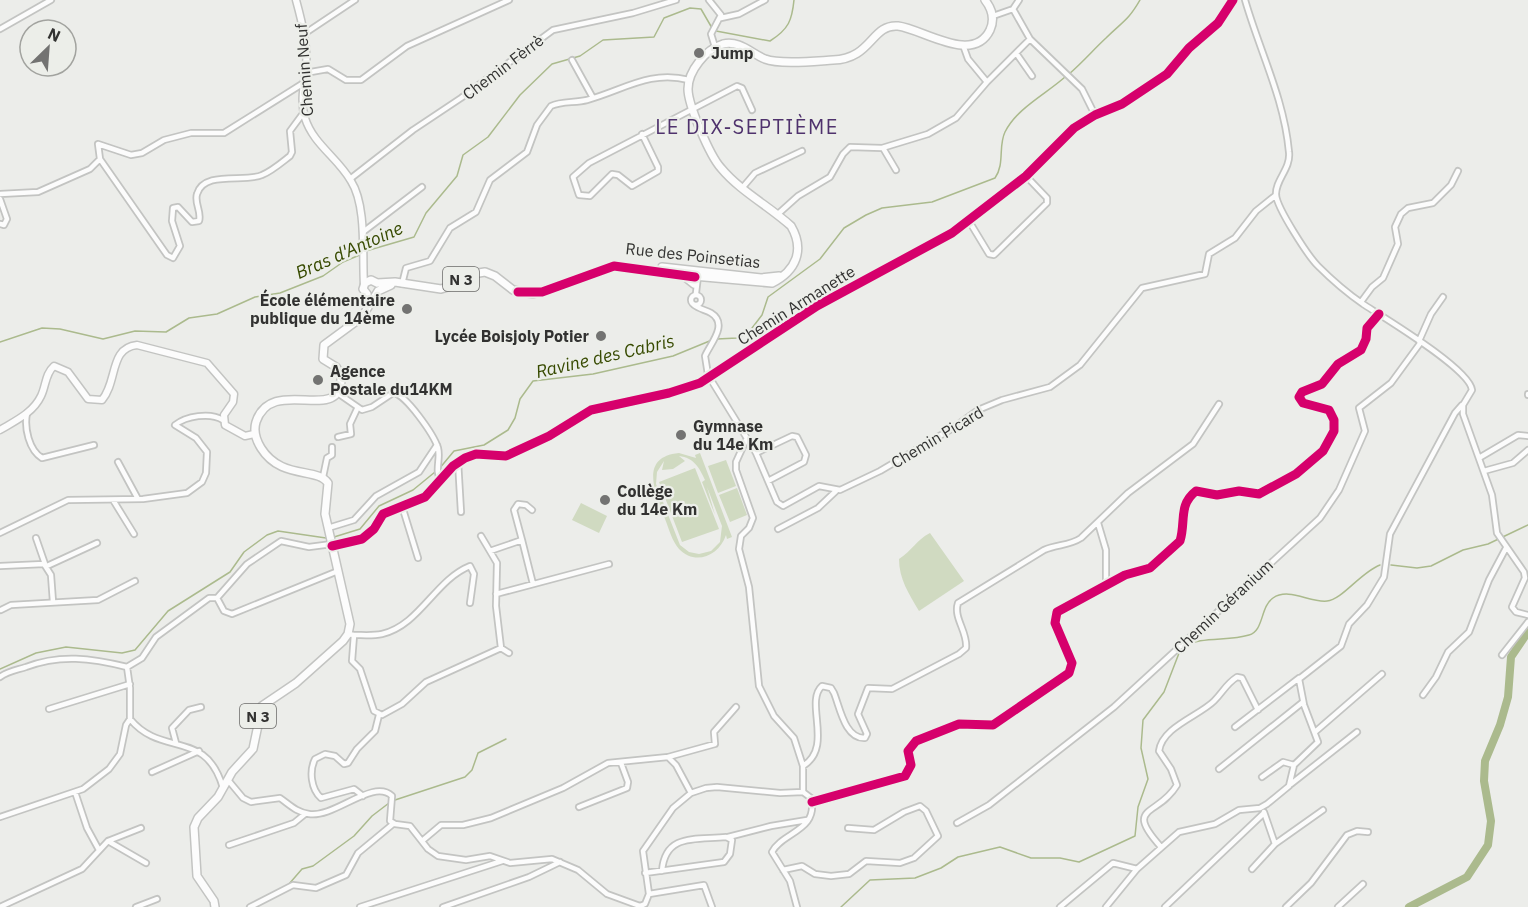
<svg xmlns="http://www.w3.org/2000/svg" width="1528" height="907" font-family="'IBM Plex Sans',sans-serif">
<rect width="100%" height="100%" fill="#ecedea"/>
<!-- green -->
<path fill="#d0dac1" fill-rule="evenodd" d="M679,453L696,458L695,455L700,453L732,537L727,539L726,535C719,556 695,566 679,549C672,541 669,529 665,519C657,496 637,457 679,453ZM679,456C694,458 699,467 705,480L702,482L715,515L707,487L722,526L720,542L711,551L699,554L689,552L680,545L656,484L657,472L664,461L662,470L673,469L685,461Z
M726,460L736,486L718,493L708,466Z
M695,468L719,529L682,542L659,482Z
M737,488L747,515L730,522L719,495Z
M581,503L607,516L599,533L572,520Z
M930,533L964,581L919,611C909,594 899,579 899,559C912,551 916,540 930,533Z"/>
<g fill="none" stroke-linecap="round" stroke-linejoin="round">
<!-- stream -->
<path stroke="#abba8d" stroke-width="1.5" d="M716,31L770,41C789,29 792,20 794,0
M1069,74C1083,62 1093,50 1106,38C1122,22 1128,21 1140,0
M366,251L414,237L426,213L457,176L463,155L488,137L520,95L552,64L580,56L603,40L654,37L664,18L690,8L701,9L712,28
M717,339L737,338L749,332L762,315L768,297L820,259L844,228L866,215L882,208L932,202L995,178C1005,164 998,146 1005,132C1017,108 1046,94 1065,77
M0,342L42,328L60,329L103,339L135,331L166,332L189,318L217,314L255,297L280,293L323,276L343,262L362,254
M439,469L454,451L484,445L508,430L515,418L520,399L533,381L593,374L673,356L712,340
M334,537L360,529L379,506L413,490L435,472
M1391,565L1417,568L1431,566L1463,550L1488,544L1528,525
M0,669L36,653L66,647L122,653L135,650L168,611L230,572L244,552L267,535L278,531L326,538
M395,800L465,777L472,770L478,753L506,739
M289,884L302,869L313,866L354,836L372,816L389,803
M841,907L870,880L915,878L941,868L958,857L1000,847L1031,858H1060L1079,862L1135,836L1138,807L1148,779L1141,748L1143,720L1164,692L1181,648C1202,635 1226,642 1249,635C1264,631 1260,607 1273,598C1289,587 1310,603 1327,601C1342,600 1361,572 1380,565"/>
<!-- river -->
<path stroke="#abba8d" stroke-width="8" d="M1409,907L1467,877L1488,845L1491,821L1484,781L1485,761L1500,725L1508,697L1511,657L1528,632"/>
<defs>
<path id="street" d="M709,0L721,15L711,34L715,47
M1019,0L1013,9L1030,39L1082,89L1095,115
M1245,0C1260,52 1284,98 1289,152C1291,169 1275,180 1276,195C1277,208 1308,256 1318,266C1331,279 1347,293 1363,304C1383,317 1470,369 1472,390L1463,405V414L1492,495L1497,533L1524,572L1525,578L1512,607L1516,612L1528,615
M993,16L1013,9
M721,18L739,14L765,0
M0,29L51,0
M304,34L355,0
M1016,53L1032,76
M572,60L593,98
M305,73L328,69L346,80H361L407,46L509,0
M987,82L1030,39
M642,134L658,167V171L632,186L618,175L612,174L590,196L579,195L573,177L589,163L737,86L742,88L752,110
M883,148L896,170
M100,159L167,255L173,258L180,246L172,221L173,208L178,207L192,222L199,221C202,212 194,203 197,194C204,170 245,183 262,175C272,171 281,163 290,156L292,152L290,131L304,112
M350,179L413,130L461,98L553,30L633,13L676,0
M743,187L755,173L802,151
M0,194L38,192L90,169L100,159L98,144L131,155L142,153L164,140L191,133H224L302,84
M0,199L7,219L4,225L0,224
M778,214L798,196L830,177L843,154L850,147L882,148L928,134L956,118L987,82L968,59L963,45
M969,221L989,254L994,255L1047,203V198L1026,176
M363,232L422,187
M402,284L406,268L430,261L450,228L476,212L490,180L527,152L537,125L551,106C561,101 575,103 587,100C624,90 649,70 689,80
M696,293L698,276
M691 300a5 5 0 1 1 10 0a5 5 0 1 1-10 0Z
M1361,302L1372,287L1383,278L1398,244L1395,227L1401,214L1408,208L1433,203L1451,185L1458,171
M694,305C699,309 706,310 711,313C729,324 710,344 705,356L708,375L756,453L777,502L783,506L819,486L840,490L880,471L953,428L978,410L1002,400L1050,387L1080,365L1142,288L1205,274L1209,254L1235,238L1256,211L1276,195
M1419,341L1431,314L1443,297
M336,392L362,410L372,407L393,393C405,393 434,435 438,448C441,459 434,471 441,481
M1528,394V395
M27,413C24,428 29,450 42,458L94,445
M338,437L351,434L350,424L357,409
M746,440L736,462V470L753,518L749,528L741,536L739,549L749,587L759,686L774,716L794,738L803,766V792
M756,453L792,436L797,437L806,455L804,462L768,481
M1479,458L1518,435L1528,436
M458,461L461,512
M118,462L138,499
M1484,471L1513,463L1528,450
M323,477L327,458L332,455V447
M113,500L134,534
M402,506L418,558
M1098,523L1106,550V584
M328,528L354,520L376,496L419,472L437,445
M778,529L818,508L836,491
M0,533L68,500L143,499L187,493L202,482L206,473L207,452L196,438L175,425C186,416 210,412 223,420
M481,536L497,563L496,606L501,648L509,653
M36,538L45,564
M522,540L533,584
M332,546L362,539L374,529L383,514L425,497L453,466L465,458L476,454L506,456L549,436L591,410L669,393L700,383L817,306L952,233L1026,176L1074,128L1095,115L1122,104L1167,74L1189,48L1218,23L1233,0
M490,551L522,540L514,510L518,504L526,505L532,510
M0,566L44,564L51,575L53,602
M47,566L97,543
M496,594L609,564
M217,598L247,564L281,541L309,547L332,544
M1,610L11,605L98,600L135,581
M348,634L354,635L352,661L360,669L374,711L382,715L402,704L426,682L501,648
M354,635C363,635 373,636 382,634C420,625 435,580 470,566L474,574L470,603
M1502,655L1528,622
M0,677C8,671 17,670 26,667C60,654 91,658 127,667L142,658L156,637L209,598H217L224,611L232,614L338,571
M1423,695L1436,677L1448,652L1469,632L1489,580L1506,548
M49,709L130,684
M130,719C162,758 206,728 223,788
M1235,727L1299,678
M1315,732L1382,674
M176,743L172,728L189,710L201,707
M668,757L715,744L714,732L736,707
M803,766C834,747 804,702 822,686L831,688L834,693C840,708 845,739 865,738L867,734L858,714L868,688L892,689L959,654L966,648C968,632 953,618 958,603L1044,550C1057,544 1069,546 1081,538L1128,493L1193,444L1219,404
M1219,769L1303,702
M152,772L199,751
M1262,777L1283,762L1294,765
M228,780L243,798L251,802L280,798C290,805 296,812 309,814C335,818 373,778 392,796L390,821L395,824L410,826L428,849L438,856L466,860L490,856L510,863L552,859L578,870L607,894L640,906L645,904L649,894L643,851L673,808L691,793L706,788L717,787L780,793L803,792L811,798C819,831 782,832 772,852L790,881L797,907
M1291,784L1357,732
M75,792L87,828L99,850
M363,796L354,789L321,798C311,789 309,771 315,759L325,754L335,756L344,764L348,763L357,749L375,731L379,715
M812,802L905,776L911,765L908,751L916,741L959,724L993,725L1069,673L1072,663L1055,623L1057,612L1125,575L1150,568L1180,541C1186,522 1178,505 1196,491L1217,495L1239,491L1259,494L1296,474L1323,451L1334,431V420L1329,410L1303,403L1299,397L1302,392L1322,384L1338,364L1361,350L1366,339L1367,328L1379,314
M579,807L627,788L628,782L621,763
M0,817L83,789L109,769L120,754L126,725L130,719V688L127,667
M957,823L989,805L1114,707L1320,518L1339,490L1365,431L1359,408L1391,383L1421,342
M728,837L771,826L807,820
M108,841L146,863
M422,841L441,825H463L491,818L563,788L608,763L668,757L676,765L691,793
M1275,844L1323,810
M229,845L294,823L305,814
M1161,847C1123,805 1158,817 1177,785L1171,769L1159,751C1162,727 1199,716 1214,701C1223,692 1226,684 1237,677L1242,678L1258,710
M1252,869L1275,844L1264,812
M783,870L802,866L815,874L831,876L849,874L866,861L900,863L914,858L938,836L926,811L920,806L904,812L874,830L848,828
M645,873L724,862L730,854L732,840L726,837C696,840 665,833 662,871
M649,894L704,885L712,907
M0,907L82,869L108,841L141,828
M136,907L157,899
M250,907L293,885L316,888L346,875L358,853L393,824
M360,907L502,861
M443,907L529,877L560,862
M1060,907L1113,863L1137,869
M1106,907L1137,869L1179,832L1215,824L1239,810L1260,808L1267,804L1289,786L1294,765L1318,742L1304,705L1299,679L1341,646L1349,624L1367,605L1384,577L1390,534L1455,413L1462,405
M1165,907L1264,813
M1286,907L1311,883L1347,835L1357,831L1368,832
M1338,907L1363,884"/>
<path id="secondary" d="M296,0C302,22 308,46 306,68C304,85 300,101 305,118C313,144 338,158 351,181C367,206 362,256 364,285
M0,430C15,421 33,413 41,396C46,386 45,374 54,366L68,372L88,399L102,400C118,381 109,348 137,345L207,363L234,394L233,402L224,415L225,425L245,436L254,434"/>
<path id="primary" d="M662,267L761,278L779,276
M684,276L694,284
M377,283L395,282L441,289L454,285L466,275L485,272L495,276L513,290L533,294L614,266L682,275L772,283C796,271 805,250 791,226C769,206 740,191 721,168C710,156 688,105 688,89C688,71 706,49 723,44C739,40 751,53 765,59C780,65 816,61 833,60C872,59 871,24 898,26C923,29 973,65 990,30C995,19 992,9 985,0
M367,294L363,289L365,283L371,280L377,283
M215,907L214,901L197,876L194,827L198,818L218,797L232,772L253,749L262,706L296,683L343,641L348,634L350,624L325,514L328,483C317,467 281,480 261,448C256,440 253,432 256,422C272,373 344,428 341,375L336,367L323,359L324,345L362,317L378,291L391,285"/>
</defs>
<!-- street casing -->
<use href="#street" stroke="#c3c4c2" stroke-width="8"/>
<!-- secondary casing -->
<use href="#secondary" stroke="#c3c4c2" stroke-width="9"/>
<!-- primary casing -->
<use href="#primary" stroke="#c3c4c2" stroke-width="10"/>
<!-- street -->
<use href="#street" stroke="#fcfcfc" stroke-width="4.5"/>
<!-- secondary -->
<use href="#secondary" stroke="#fcfcfc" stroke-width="6"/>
<!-- primary -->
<use href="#primary" stroke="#fcfcfc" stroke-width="7"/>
<defs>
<path id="cycleway" d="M518,292H542L614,266L695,277
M332,546L362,539L374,529L383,514L425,497L453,466L465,458L476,454L506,456L549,436L591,410L669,393L700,383L817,306L952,233L1026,176L1074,128L1095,115L1122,104L1167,74L1189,48L1218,23L1233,0
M812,802L905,776L911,765L908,751L916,741L959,724L993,725L1069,673L1072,663L1055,623L1057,612L1125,575L1150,568L1180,541C1186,522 1178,505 1196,491L1217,495L1239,491L1259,494L1296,474L1323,451L1334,431V420L1329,410L1303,403L1299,397L1302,392L1322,384L1338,364L1361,350L1366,339L1367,328L1379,314"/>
</defs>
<!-- cycleway casing -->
<use href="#cycleway" stroke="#eceee9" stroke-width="13"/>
<!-- cycleway -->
<use href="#cycleway" stroke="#d6006c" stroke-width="9"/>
</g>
<!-- markers -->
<g fill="#737372" stroke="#eceee9" stroke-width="2">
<circle cx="699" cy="53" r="6"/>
<circle cx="407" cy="309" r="6"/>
<circle cx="601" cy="336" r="6"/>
<circle cx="318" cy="380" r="6"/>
<circle cx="681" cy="435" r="6"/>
<circle cx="605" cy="500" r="6"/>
</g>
<g text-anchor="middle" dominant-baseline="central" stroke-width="4.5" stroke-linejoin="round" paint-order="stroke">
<!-- shield labels -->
<g fill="#eceee9" stroke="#6a6a68" stroke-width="1.5">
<rect x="443" y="267" width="36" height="24" rx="4.5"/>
<rect x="240" y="704" width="36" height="24" rx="4.5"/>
</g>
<g font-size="15" font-weight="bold" fill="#323231">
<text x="461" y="279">N 3</text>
<text x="258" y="716">N 3</text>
</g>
<!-- poi labels -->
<g font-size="16" font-weight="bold" fill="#323231" stroke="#eceee9" text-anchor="start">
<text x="711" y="53">Jump</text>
<text x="395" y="300" text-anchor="end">École élémentaire<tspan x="395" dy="18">publique du 14ème</tspan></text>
<text x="589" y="336" text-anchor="end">Lycée Boisjoly Potier</text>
<text x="330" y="371">Agence<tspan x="330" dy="18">Postale du14KM</tspan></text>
<text x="693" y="426">Gymnase<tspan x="693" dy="18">du 14e Km</tspan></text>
<text x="617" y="491">Collège<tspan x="617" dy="18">du 14e Km</tspan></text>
</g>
<!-- street labels -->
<g font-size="16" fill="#323231" stroke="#eceee9">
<text transform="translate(503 67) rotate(-37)">Chemin Fèrrè</text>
<text transform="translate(304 70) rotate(-94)">Chemin Neuf</text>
<text transform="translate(693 255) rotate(6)">Rue des Poinsetias</text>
<text transform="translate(796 305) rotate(-32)">Chemin Armanette</text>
<text transform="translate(937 437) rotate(-31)">Chemin Picard</text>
<text transform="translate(1223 606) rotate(-43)">Chemin Géranium</text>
</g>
<!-- water labels -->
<g font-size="18" font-style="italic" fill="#374a00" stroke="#eceee9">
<text transform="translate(349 250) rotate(-24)">Bras d'Antoine</text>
<text transform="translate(605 356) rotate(-13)">Ravine des Cabris</text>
</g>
<!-- quarter labels -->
<g font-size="20" letter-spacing="1.5" fill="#4f326d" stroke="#eceee9">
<text x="747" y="126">LE DIX-SEPTIÈME</text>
</g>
</g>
<!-- north arrow -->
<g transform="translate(48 48) rotate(25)"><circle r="28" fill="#eceee9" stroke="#a2a39f" stroke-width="1.5"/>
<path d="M0-4.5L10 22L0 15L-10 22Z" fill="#737372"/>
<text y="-9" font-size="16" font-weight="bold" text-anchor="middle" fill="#323231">N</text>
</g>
</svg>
